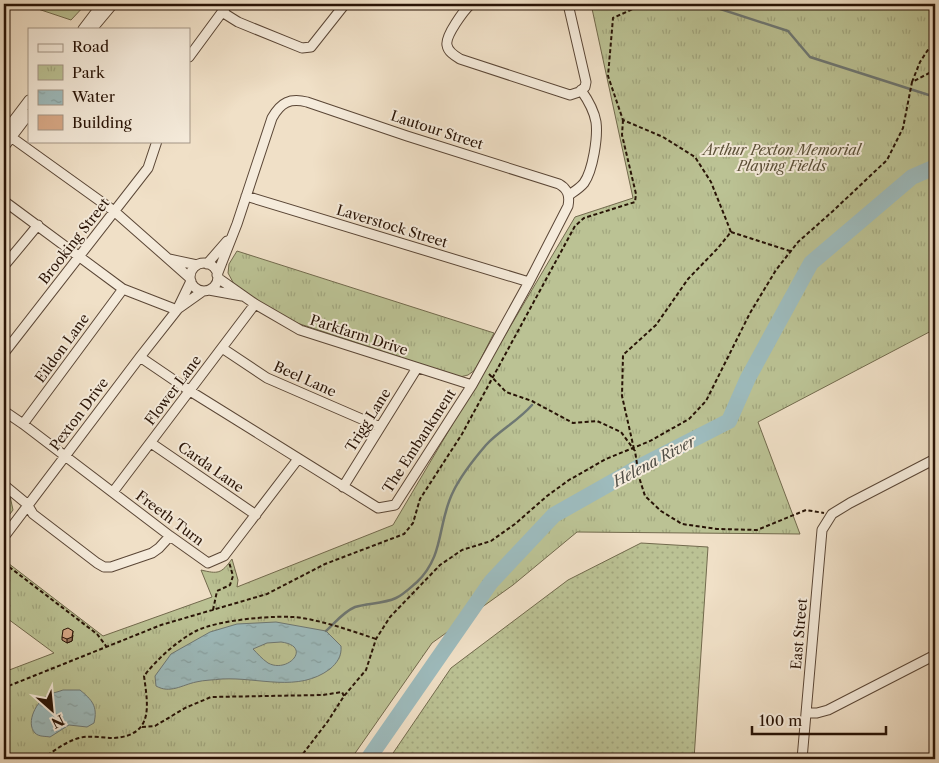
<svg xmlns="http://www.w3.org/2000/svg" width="939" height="763" font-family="'Libre Caslon Text',serif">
<defs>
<pattern id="grass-dots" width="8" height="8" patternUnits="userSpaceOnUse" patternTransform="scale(1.25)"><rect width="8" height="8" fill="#bbc294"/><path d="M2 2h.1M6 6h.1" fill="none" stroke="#a1a67e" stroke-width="1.8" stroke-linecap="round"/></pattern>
<pattern id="park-tufts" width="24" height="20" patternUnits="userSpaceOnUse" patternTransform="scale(1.25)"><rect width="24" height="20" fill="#bbc294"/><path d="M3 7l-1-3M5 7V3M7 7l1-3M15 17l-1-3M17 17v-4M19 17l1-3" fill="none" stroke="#a1a67e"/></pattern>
<pattern id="water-ripples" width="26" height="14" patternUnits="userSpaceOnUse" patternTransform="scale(1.25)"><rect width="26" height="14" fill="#9dbbbd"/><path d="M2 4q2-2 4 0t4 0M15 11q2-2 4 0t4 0" fill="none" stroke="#87a0a1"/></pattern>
</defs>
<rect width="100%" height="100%" fill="#f0e0c7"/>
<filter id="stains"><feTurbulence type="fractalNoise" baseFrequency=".004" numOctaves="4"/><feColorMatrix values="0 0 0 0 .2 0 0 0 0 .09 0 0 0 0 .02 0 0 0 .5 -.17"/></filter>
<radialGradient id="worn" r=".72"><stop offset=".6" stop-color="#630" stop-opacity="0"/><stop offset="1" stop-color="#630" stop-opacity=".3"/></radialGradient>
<!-- grass -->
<path fill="url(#grass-dots)" stroke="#726a4d" d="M641,543L708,547L694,759H389L451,668L568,580Z"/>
<!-- park -->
<path fill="url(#park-tufts)" stroke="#726a4d" d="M63,4H86L71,20L38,9Z
M591,4H935V329L758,422L800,534L577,532L513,585L432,643L351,759H4V672L54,653L4,616V560L103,636L212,597L201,570C218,574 221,574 232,559L238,580L237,587L393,525L575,217L633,198Z
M237,251L494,333L475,370L468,375L460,377L294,322L248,295L234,284L228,273L229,264Z
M4,492L10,496L13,510L4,522Z"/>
<!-- water -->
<path fill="url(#water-ripples)" stroke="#6e7874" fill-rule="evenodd" d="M276,622L326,631L341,646C342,656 337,663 330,669C298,693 259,677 222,679C214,680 204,680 196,682C182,685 170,694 156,686L155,676L171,654L210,632L237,624ZM281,642C313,646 288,674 268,663C262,659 257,653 253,649L267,643Z
M63,690H80C92,700 98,706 94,723L87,727L69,725L50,737C45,736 39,737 35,733C25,722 37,701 48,695C52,693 58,692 63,690Z"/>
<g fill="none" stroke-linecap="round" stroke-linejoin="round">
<!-- stream -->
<path stroke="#6e7874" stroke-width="2.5" d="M705,4L788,31L810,57L935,97
M326,631C335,623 343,612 355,607C368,603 383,604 396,598C403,595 411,587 417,582C445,555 437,524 453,492C461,475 474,459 486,445C500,430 518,421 532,405"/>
<!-- river -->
<path stroke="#9dbbbd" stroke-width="16" d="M368,759L491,582L554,515L639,467L729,421L748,378L811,263L912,177L935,167"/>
<defs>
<path id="minor" d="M471,4C464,10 445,36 447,45C448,52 455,56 460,59L570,95L579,92L585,87L586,82L568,4
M222,12L238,22L302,48L311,47L345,4
M83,29L102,4
M92,29L113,4
M189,57L228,4
M4,132L114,211L190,278
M4,133L29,100
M4,147L29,114
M569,195C575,191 580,188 584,183C593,170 598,137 596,122C594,110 588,100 581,90
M246,196L529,282
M4,201L123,289L177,310
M169,259L197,265
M190 277a14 14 0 1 1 28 0a14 14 0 1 1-28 0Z
M207,264L227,241
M4,266L38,225
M218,278L255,304L300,330L472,385
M209,290L242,296
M179,308L203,291
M222,348L267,378L380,427
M4,353L148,168L157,141
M140,357L190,391L378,508L395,505L472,385L529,282L568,206C570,196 568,189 559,184L407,136L307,102C290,98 281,102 272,118L237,224L217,275
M4,411L23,424L170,536L208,563L224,556L298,459
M23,424L123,289
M151,443L256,515
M4,485L27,504L33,514L97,563L104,567H111L152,553L159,548L170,536
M343,487L417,368
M113,492L255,304
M4,537L140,357L177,310L191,281
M806,713H817L828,710L935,655
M802,759L822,530L832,514L850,503L935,459"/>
</defs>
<!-- minor casing -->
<use href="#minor" stroke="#5a4636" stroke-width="11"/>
<!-- path -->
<path stroke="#281306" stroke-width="2" stroke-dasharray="4 2.5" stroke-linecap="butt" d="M912,82L920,62L935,39
M731,232L790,251
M489,374L506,392L532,401L573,423L597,421L621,432L635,451L639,477L645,496L661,511L682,524L717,529L757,530L806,510L824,513
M634,449L622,396L623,355L656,325L688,279L717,249L731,232L711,182L695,157L663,137L623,120L608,76L613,18L644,4
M4,563L97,634L106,646
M213,610L217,591L230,585L233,576L229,562
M4,690L6,687L161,625L267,594L325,564L404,534L413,523L420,499L462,434L575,226L584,218L635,202L636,194L622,135L623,120
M142,727L155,726L185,708L211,697L323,695L342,692L344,696
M42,759C54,751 65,742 79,738C90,735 103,738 114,738C154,735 148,706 144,676C157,659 177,641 196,631C217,620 279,614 302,618C327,622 352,631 376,639
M299,759L328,721L344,696L366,670L376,639L390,617L440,565L462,550L491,541L515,524L547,496L569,480L606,459L650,441L689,419L706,401L750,313L776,270L798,242L833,211L887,160L903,128L912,82L935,70"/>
<!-- minor -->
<use href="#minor" stroke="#f5ebdb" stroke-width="9"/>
</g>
<!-- wall -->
<path fill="#ba9174" stroke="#281306" d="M73,635L72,641L67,643L62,640V637Z"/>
<!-- shaded-wall -->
<path fill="#97765e" stroke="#281306" d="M73,631L72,641L67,643V639Z"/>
<!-- building -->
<path fill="#d8a987" stroke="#281306" d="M68,628L73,631L72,637L67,639L62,637L63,630Z"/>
<g text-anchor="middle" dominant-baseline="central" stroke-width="4" stroke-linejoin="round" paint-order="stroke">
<!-- street labels -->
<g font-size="14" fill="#281306" stroke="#f5ebdb">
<text transform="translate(437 130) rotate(18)">Lautour Street</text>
<text transform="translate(392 226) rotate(17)">Laverstock Street</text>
<text transform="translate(74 241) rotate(-52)">Brooking Street</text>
<text transform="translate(359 335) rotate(18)">Parkfarm Drive</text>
<text transform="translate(62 348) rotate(-54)">Eildon Lane</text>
<text transform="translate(305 379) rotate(24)">Beel Lane</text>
<text transform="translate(173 390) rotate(-53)">Flower Lane</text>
<text transform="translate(79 414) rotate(-53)">Pexton Drive</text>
<text transform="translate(368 420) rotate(-58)">Trigg Lane</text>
<text transform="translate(419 441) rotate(-57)">The Embankment</text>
<text transform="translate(211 467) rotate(35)">Carda Lane</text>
<text transform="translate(170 518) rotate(37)">Freeth Turn</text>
<text transform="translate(799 634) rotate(-85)">East Street</text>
</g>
<!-- park labels -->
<g font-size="14" font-style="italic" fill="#5b5038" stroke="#f5ebdb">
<text x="782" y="150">Arthur Pexton Memorial<tspan x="782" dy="16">Playing Fields</tspan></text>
</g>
<!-- water labels -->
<g font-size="15" font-style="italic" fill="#514e46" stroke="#f5ebdb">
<text transform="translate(654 461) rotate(-28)">Helena River</text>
</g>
</g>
<!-- margin -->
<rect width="939" height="763" fill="none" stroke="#f0e0c7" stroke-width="20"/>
<rect x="5" y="5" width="929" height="753" fill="none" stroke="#281306" stroke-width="2.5"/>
<rect x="10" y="10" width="919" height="743" fill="none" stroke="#281306"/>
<!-- legend -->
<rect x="28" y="28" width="162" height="115" fill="#f5ebdb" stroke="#a39586"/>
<rect x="38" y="44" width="25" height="8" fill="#f5ebdb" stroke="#a39586"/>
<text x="72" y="52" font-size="15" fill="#281306">Road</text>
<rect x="38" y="65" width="25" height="15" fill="url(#park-tufts)" stroke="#a39586"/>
<text x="72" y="78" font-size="15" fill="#281306">Park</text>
<rect x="38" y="90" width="25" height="15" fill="url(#water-ripples)" stroke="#a39586"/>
<text x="72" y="102" font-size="15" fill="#281306">Water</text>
<rect x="38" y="115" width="25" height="15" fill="#d8a987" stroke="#a39586"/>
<text x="72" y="128" font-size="15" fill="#281306">Building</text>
<!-- north arrow -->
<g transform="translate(52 710) rotate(153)" stroke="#f5ebdb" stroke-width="4" paint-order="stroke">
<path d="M0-4L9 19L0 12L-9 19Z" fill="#281306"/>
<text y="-8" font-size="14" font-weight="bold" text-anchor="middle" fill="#281306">N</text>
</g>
<!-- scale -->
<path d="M752 726v8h134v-8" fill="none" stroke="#281306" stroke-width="2.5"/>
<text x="759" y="726" font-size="15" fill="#281306" stroke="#f5ebdb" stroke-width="4" paint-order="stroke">100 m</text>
<rect width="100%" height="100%" filter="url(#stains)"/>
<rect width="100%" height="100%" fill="url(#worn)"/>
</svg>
